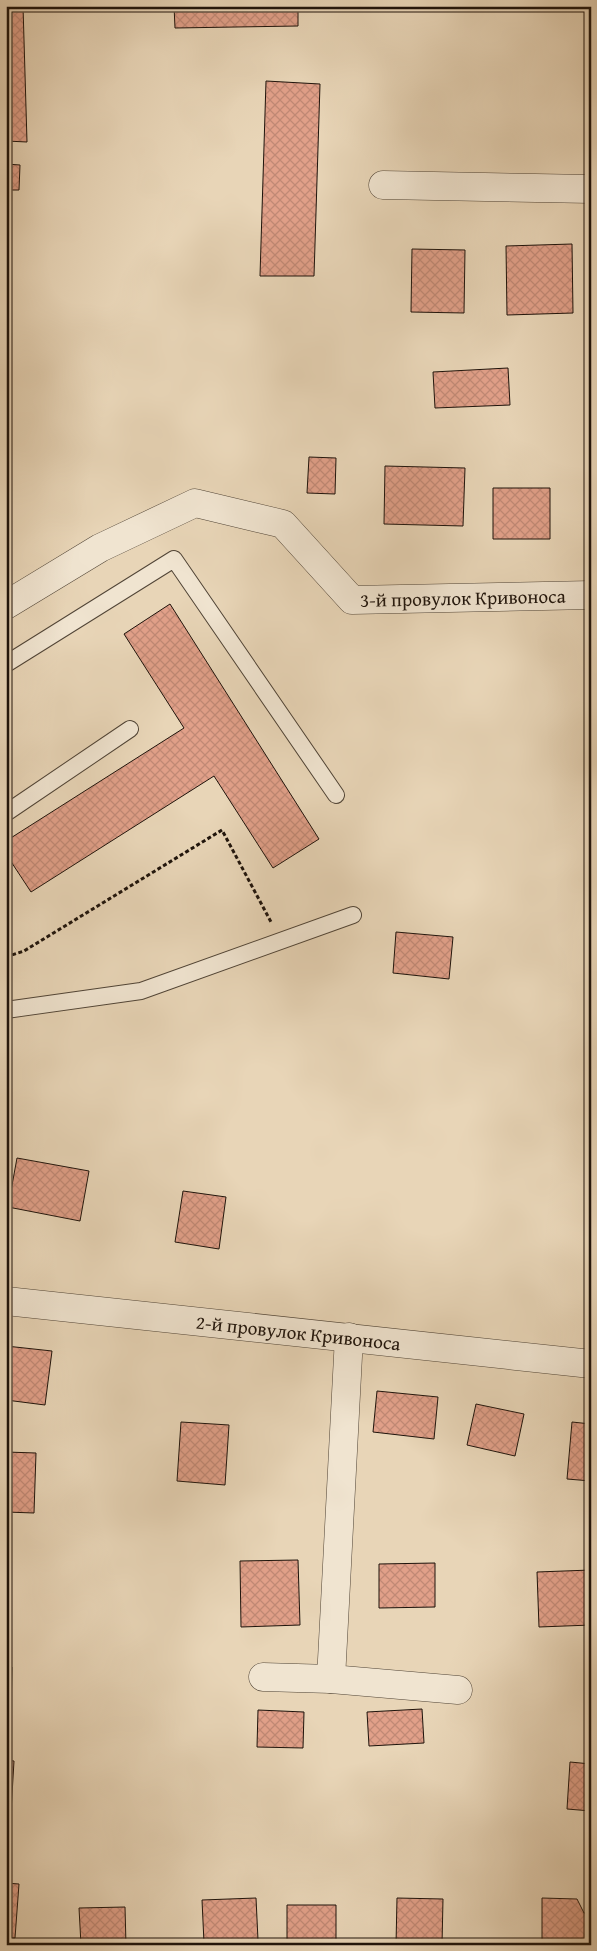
<svg xmlns="http://www.w3.org/2000/svg" width="597" height="1951" font-family="'Gentium Book Plus',serif">
<defs>
<pattern id="building-cross-hatch" width="8" height="8" patternUnits="userSpaceOnUse" patternTransform="scale(1.25)"><rect width="8" height="8" fill="#e1a089"/><path d="M0 0l8 8M0 8l8-8" fill="none" stroke="#c18975"/></pattern>
</defs>
<rect width="100%" height="100%" fill="#e8d5b7"/>
<filter id="stains"><feTurbulence type="fractalNoise" baseFrequency=".004" numOctaves="4"/><feColorMatrix values="0 0 0 0 .2 0 0 0 0 .09 0 0 0 0 .02 0 0 0 .5 -.17"/></filter>
<radialGradient id="worn" r=".72"><stop offset=".6" stop-color="#630" stop-opacity="0"/><stop offset="1" stop-color="#630" stop-opacity=".3"/></radialGradient>
<!-- building -->
<path fill="url(#building-cross-hatch)" stroke="#1e130b" d="M6,6H23L27,142L6,141Z
M174,6H298V26L175,28Z
M266,81L320,84L314,276H260Z
M6,164L20,165L19,190H6Z
M572,244L573,313L507,315L506,246Z
M412,249L465,250L464,313L411,312Z
M508,368L510,405L435,408L433,372Z
M309,457L336,458L335,494L307,493Z
M385,466L465,468L463,526L384,524Z
M493,488H550V539H493Z
M170,604L319,839L273,868L214,776L31,892L6,854V841L184,728L124,634Z
M396,932L453,937L449,979L393,973Z
M17,1158L89,1171L80,1221L8,1207Z
M183,1191L226,1197L219,1249L175,1242Z
M6,1346L52,1351L45,1405L6,1400Z
M377,1391L438,1397L434,1439L373,1432Z
M476,1404L524,1414L515,1456L467,1445Z
M181,1422L229,1425L225,1485L177,1481Z
M572,1422L591,1424V1481L567,1479Z
M6,1452L36,1453L34,1513L6,1512Z
M298,1560L300,1625L241,1627L240,1561Z
M435,1563V1607L379,1608V1564Z
M591,1570V1625L539,1627L537,1572Z
M6,1667H12L11,1712H6Z
M422,1709L424,1743L369,1746L367,1712Z
M258,1710L304,1712L303,1748L257,1747Z
M6,1760L14,1761L10,1829H6Z
M570,1762L591,1764V1811L567,1809Z
M6,1883L19,1884L15,1938H6Z
M256,1898L258,1940L204,1943L202,1900Z
M397,1898L443,1899L442,1945H396Z
M542,1898L577,1899L584,1913H591V1945H542Z
M287,1905H336V1943H287Z
M125,1907L126,1945H81L79,1908Z"/>
<g fill="none" stroke-linecap="round" stroke-linejoin="round">
<defs>
<path id="lane" d="M6,664L174,559L336,795
M6,813L130,729
M6,1010L141,991L353,915"/>
<g id="street">
<path d="M383,185L591,189"/>
<path id="s1" d="M6,605L100,548L195,503L283,524L352,600L591,595"/>
<path id="s2" d="M6,1301L591,1364"/>
<path d="M349,1337L331,1679L458,1690"/>
<path d="M263,1677L331,1679"/>
</g>
</defs>
<!-- lane casing -->
<use href="#lane" stroke="#504436" stroke-width="18"/>
<!-- street casing -->
<use href="#street" stroke="#504436" stroke-width="29"/>
<!-- path -->
<path stroke="#1e130b" stroke-width="3" stroke-dasharray="4 2.5" stroke-linecap="butt" d="M6,957L24,951L222,830L271,922"/>
<!-- lane -->
<use href="#lane" stroke="#f0e4d0" stroke-width="16"/>
<!-- street -->
<use href="#street" stroke="#f0e4d0" stroke-width="28"/>
</g>
<g text-anchor="middle" dominant-baseline="central" stroke-width="4" stroke-linejoin="round" paint-order="stroke">
<!-- street labels -->
<g font-size="19" fill="#1e130b" stroke="#f0e4d0">
<text stroke="none"><textPath href="#s1" startOffset="519">3-й провулок Кривоноса</textPath></text>
<text stroke="none"><textPath href="#s2" startOffset="294">2-й провулок Кривоноса</textPath></text>
</g>
</g>
<!-- margin -->
<rect width="597" height="1951" fill="none" stroke="#e8d5b7" stroke-width="25"/>
<rect x="8" y="8" width="582" height="1936" fill="none" stroke="#1e130b" stroke-width="2.5"/>
<rect x="12" y="12" width="572" height="1926" fill="none" stroke="#1e130b"/>
<rect width="100%" height="100%" filter="url(#stains)"/>
<rect width="100%" height="100%" fill="url(#worn)"/>
</svg>
